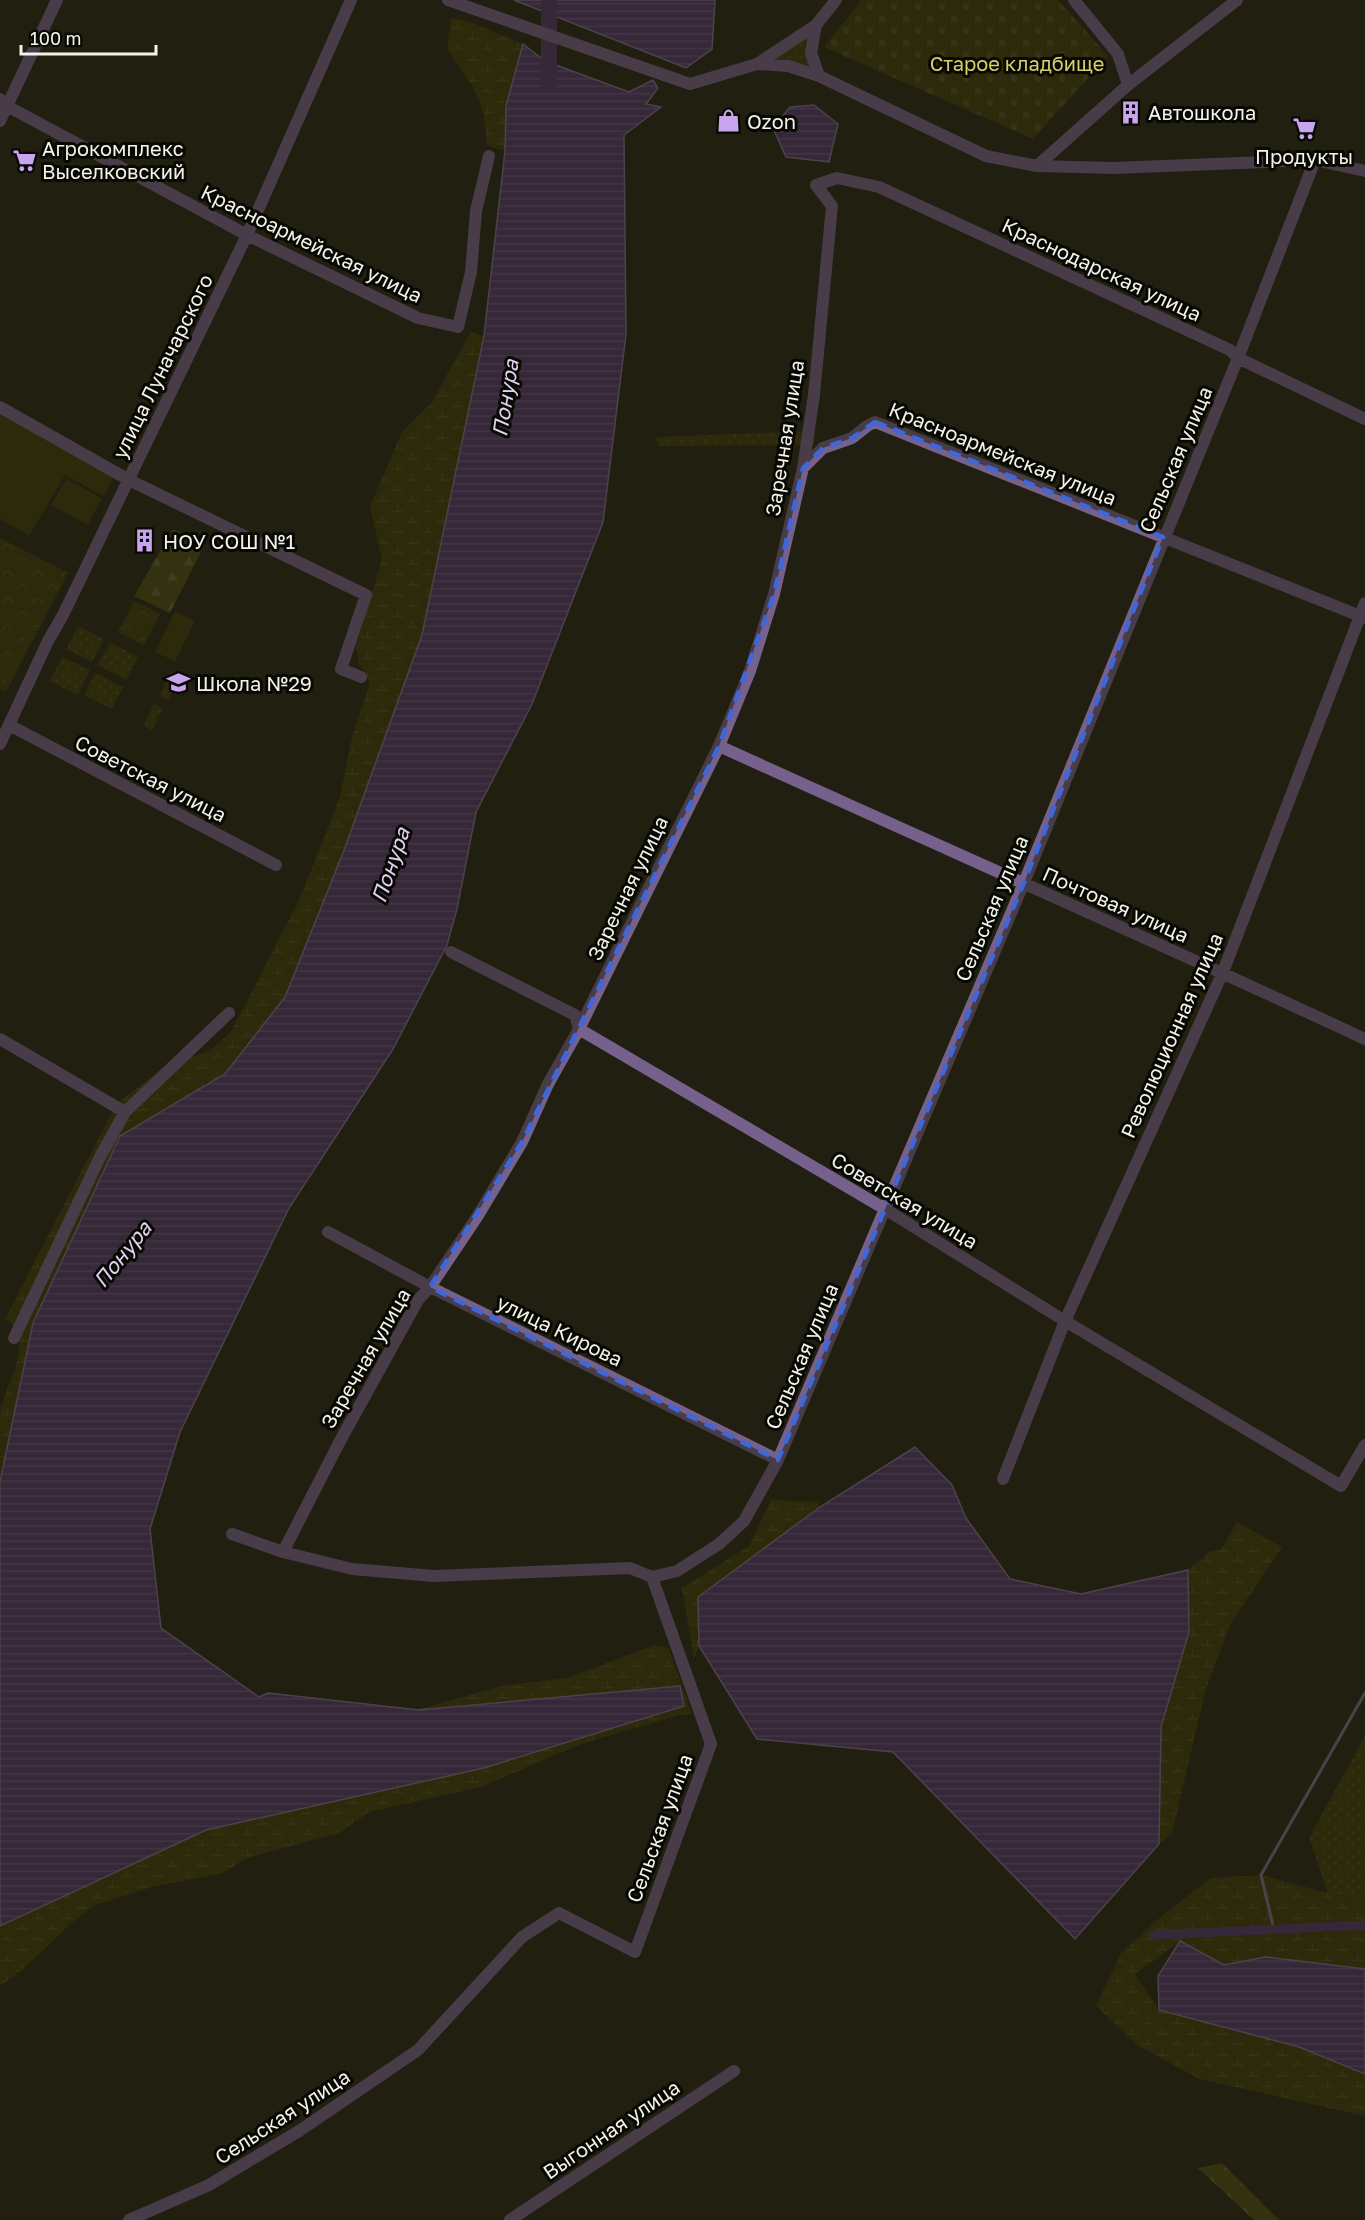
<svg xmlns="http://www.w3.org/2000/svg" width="1365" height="2220" font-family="'Golos Text',sans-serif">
<defs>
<pattern id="grass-dots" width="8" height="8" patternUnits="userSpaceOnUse" patternTransform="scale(1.5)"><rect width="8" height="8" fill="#3a3804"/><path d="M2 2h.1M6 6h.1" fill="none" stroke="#4d4c1c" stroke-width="1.8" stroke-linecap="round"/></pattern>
<pattern id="forest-firs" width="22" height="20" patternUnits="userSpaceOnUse" patternTransform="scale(1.5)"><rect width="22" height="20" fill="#4a480e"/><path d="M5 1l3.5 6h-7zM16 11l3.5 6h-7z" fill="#656331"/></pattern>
<pattern id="wetland-marsh" width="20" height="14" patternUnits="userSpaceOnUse" patternTransform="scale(1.5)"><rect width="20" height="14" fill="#3a3804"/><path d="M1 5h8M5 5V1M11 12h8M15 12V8" fill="none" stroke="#4d4c1c"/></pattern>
<pattern id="cemetery-stones" width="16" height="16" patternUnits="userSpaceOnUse" patternTransform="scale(1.5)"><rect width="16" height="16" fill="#3a3804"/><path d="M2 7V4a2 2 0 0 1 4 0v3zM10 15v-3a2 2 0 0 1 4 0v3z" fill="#4d4c1c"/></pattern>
<pattern id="park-crowns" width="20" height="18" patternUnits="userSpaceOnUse" patternTransform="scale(1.5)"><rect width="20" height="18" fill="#3a3804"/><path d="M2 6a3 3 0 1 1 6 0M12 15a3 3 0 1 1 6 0" fill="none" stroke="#4d4c1c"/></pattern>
<pattern id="water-rules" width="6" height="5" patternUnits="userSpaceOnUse" patternTransform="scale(1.5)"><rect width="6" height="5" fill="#50346b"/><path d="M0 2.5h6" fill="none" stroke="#6a5280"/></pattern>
</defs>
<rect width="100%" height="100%" fill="#201f11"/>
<!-- grass -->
<path fill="url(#grass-dots)" d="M816,25L811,53L819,76L757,64Z
M815,431L814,445L659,446L656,437Z
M78,626L104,639L92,662L66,649Z
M110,642L138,657L126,680L98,665Z
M62,657L90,670L78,695L50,681Z
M171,672L181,677L168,700L159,696Z
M95,673L123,687L112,709L84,695Z
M154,704L163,708L152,730L143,726Z
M1365,1736V1900L1328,1893L1309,1838Z"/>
<!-- forest -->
<path fill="url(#forest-firs)" d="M173,529L205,544L170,613L134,596Z
M1222,2163L1279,2220H1254L1198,2168Z"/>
<!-- wetland -->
<path fill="url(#wetland-marsh)" d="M451,18L468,21L523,44L506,106L505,151L487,145L483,109L471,84L447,49Z
M471,332L484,336L422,635L343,853L284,998L225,1074L120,1136L33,1323L0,1482C0,1460 0,1433 0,1413C4,1387 38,1338 5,1319L116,1104L167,1065L209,1051L231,1032L298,902L309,876L340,797L352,736L370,682L359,663L356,647L382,559L370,506L402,432L432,402Z
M771,1500L818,1502L820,1507L698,1597L699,1646L694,1659L682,1588L749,1546Z
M1237,1522L1282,1547L1230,1625L1206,1689L1172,1833L1159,1844L1161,1727L1189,1632L1188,1570L1211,1551L1221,1550Z
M654,1645L669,1648L692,1714L680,1715L581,1744L481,1787L369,1812L339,1833L247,1858L223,1873L152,1887L93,1906L75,1920L22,1970L0,1986V1926L206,1830L484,1768L684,1706L679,1686L416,1710L505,1685L568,1678Z
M1261,1875L1328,1893L1365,1900V1969L1265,1957L1224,1965L1180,1941L1135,1974L1159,2010L1299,2047L1365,2074V2116L1199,2079L1137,2045L1096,2006L1121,1953L1166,1912L1211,1878Z"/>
<!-- cemetery -->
<path fill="url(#cemetery-stones)" d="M861,0H1058L1108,56L1033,139L824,47Z"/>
<!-- park -->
<path fill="url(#park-crowns)" d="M0,538L68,573L6,692L0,689Z
M134,601L160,614L144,645L118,632Z"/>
<!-- pitch -->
<path fill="#3a3804" d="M0,412L115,476L103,496L65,475L29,536L0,519Z
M66,479L102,498L88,525L51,505Z
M175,611L195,621L175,661L155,652Z"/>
<!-- water -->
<path fill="url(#water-rules)" stroke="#816d91" stroke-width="1.5" d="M514,0H715L712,49L686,68Z
M523,44L545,61L629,92L653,80L658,88L646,104L661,107L624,135L626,334L603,522L532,704L476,812L457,909L447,945L393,1049L289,1208L180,1432L150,1529L161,1628L259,1697L268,1693L419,1710L680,1686L684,1706L484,1768L206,1830L0,1926V1482L33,1323L120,1136L225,1074L285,997L343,853L422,635L484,336L505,151L506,106Z
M814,105L838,124L829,162L786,157L773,128L790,107Z
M915,1447L952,1485L966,1518L1010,1579L1081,1594L1188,1570L1189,1632L1161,1727L1159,1844L1075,1939L893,1752L757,1739L699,1646L698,1597L820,1507Z
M1180,1941L1224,1965L1265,1957L1365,1969V2074L1299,2047L1159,2010L1158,1976Z"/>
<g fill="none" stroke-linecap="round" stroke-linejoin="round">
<!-- stream -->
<path stroke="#816d91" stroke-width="3" d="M1274,1930L1261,1875L1365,1693"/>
<!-- canal -->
<path stroke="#50346b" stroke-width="9" d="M1153,1935L1365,1925"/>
<!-- river -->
<path stroke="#50346b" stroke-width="16" d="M549,0V83"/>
<!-- minor -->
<path stroke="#75618c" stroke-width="12" d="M448,0L690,84L757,64L788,66L819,76L986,156L1037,166L1113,168L1315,160L1365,171
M1074,0L1118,54L1128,85
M757,64L816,25
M819,76L811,53L816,25L836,0
M0,99L7,106L247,235L418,318L458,327L471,272L476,211L489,156
M0,121L57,0
M1037,166L1128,85L1237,0
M0,407L129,480L366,595L341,669L361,677
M803,468L823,448L852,438L867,426L875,422L1365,618
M9,725L276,865
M0,744L48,641L63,615L247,235L351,0
M719,746C934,844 1151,939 1365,1039
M451,952L575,1015L579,1029L885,1209L1065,1321L1341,1486L1365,1445
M0,1039L125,1112
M328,1232L430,1287L778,1460
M14,1338L99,1159L125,1112L229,1013
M1003,1479L1065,1321L1223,972L1365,603
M232,1534L283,1552L352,1569L434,1576L630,1568L652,1577
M283,1552L340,1441L418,1300L430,1287L477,1217L522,1142L548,1084L579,1029L719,746L750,671L774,594L803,468L814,395L832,206L816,185L837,178L879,187L1230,350L1238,358L1365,419
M652,1577L677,1571L719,1544L744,1521L778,1460L1023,885L1238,358L1315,160
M129,2220L209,2185L299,2131L418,2050L522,1937L559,1913L635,1952L711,1744L652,1577
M510,2220L734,2071"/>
</g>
<!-- marked area -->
<path d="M0 0H1365V2220H0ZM875,422L1163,537L1023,885L778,1460L430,1287L522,1142L719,746L774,594L803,468L823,448L852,438Z" fill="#201f11" fill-opacity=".55" fill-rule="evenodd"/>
<path fill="none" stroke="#3d67db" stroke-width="4.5" stroke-dasharray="12 8" stroke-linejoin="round" d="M875,422L1163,537L1023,885L778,1460L430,1287L522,1142L719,746L774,594L803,468L823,448L852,438Z"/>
<!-- icons -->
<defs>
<symbol id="building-bare" viewBox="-9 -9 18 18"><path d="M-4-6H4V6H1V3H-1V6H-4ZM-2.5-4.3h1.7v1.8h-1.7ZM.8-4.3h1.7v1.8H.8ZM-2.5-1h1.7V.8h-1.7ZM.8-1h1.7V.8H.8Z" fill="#c8a5ee" stroke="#090904" stroke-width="2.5" paint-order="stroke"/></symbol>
<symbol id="shop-bare" viewBox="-9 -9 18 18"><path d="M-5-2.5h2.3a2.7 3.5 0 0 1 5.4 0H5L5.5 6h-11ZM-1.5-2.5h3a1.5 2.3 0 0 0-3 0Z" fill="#c8a5ee" stroke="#090904" stroke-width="2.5" paint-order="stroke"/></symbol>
<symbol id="supermarket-bare" viewBox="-9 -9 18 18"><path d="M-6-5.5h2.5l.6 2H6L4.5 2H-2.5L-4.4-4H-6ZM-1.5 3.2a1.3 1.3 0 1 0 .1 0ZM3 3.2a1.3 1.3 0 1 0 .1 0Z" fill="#c8a5ee" stroke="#090904" stroke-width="2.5" paint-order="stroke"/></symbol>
<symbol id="school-bare" viewBox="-9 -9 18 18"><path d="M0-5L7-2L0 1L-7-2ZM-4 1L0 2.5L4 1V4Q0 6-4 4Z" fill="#c8a5ee" stroke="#090904" stroke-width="2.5" paint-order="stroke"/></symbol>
</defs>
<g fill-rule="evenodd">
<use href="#building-bare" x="1114" y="96" width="33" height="33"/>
<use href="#shop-bare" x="712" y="104" width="33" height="33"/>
<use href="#supermarket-bare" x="1288" y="112" width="33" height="33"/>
<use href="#supermarket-bare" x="8" y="144" width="33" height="33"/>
<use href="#building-bare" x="128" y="524" width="33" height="33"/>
<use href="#school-bare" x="162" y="666" width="33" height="33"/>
</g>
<g text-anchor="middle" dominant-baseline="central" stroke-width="6" stroke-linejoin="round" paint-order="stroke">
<!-- park labels -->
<g font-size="20" fill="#d4d06a" stroke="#090904">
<text x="1017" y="63">Старое кладбище</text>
</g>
<!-- poi labels -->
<g font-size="20" fill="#f3f3ea" stroke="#090904" text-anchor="start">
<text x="1148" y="112">Автошкола</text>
<text x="747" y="121">Ozon</text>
<text x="42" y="148">Агрокомплекс<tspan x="42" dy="23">Выселковский</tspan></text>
<text x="1304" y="156" text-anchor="middle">Продукты</text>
<text x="163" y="541">НОУ СОШ №1</text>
<text x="196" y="683">Школа №29</text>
</g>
<!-- street labels -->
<g font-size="20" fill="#f3f3ea" stroke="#090904">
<text transform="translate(312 243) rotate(26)">Красноармейская улица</text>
<text transform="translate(1102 269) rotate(25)">Краснодарская улица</text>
<text transform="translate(162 366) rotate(-64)">улица Луначарского</text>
<text transform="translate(784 438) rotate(-81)">Заречная улица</text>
<text transform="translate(1003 453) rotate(22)">Красноармейская улица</text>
<text transform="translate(1175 459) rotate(-67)">Сельская улица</text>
<text transform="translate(151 778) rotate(27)">Советская улица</text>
<text transform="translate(627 888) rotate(-64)">Заречная улица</text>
<text transform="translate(1116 904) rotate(24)">Почтовая улица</text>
<text transform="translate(991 908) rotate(-67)">Сельская улица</text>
<text transform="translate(1171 1035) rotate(-66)">Революционная улица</text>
<text transform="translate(905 1200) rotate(31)">Советская улица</text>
<text transform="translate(560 1330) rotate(26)">улица Кирова</text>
<text transform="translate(801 1356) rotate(-67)">Сельская улица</text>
<text transform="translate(365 1358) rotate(-60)">Заречная улица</text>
<text transform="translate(659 1828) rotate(-70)">Сельская улица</text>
<text transform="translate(282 2116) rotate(-33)">Сельская улица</text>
<text transform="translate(611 2129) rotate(-34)">Выгонная улица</text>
</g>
<!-- water labels -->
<g font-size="21" font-style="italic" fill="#e1d2f4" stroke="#090904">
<text transform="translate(505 398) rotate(-81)">Понура</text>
<text transform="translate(390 865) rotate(-71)">Понура</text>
<text transform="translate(122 1254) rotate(-51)">Понура</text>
</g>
</g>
<!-- scale -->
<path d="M21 45v9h135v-9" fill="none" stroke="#f3f3ea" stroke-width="3"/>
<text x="30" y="45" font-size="18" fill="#f3f3ea" stroke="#090904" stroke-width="4.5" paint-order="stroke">100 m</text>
</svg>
